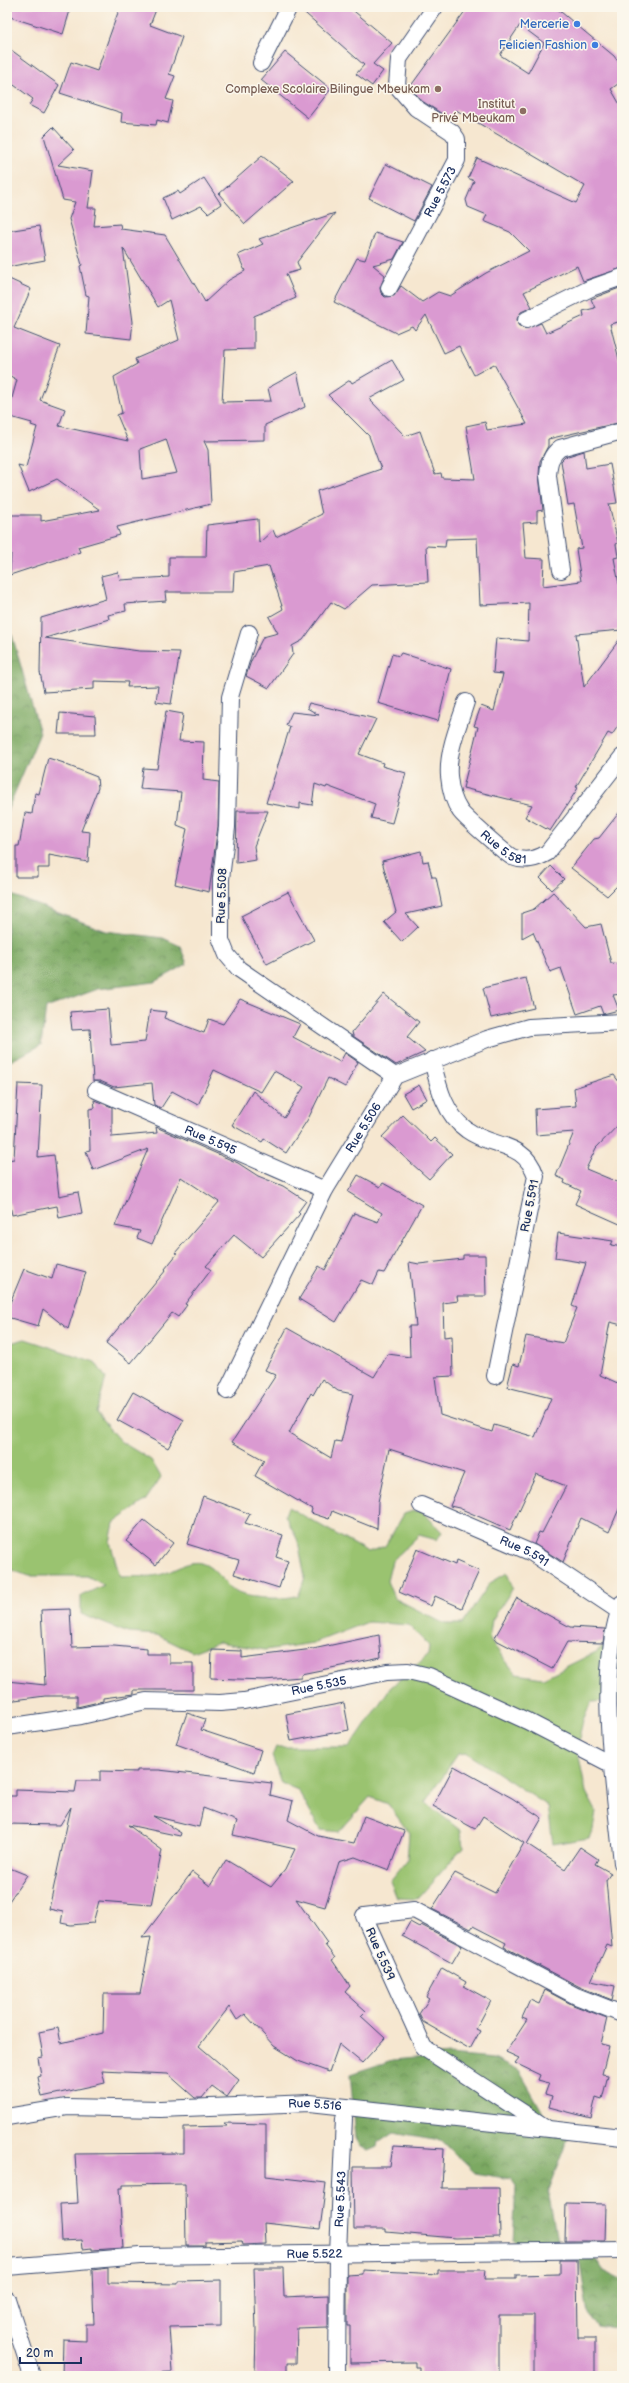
<svg xmlns="http://www.w3.org/2000/svg" width="629" height="2383" font-family="'Balsamiq Sans',sans-serif">
<defs>
<pattern id="forest-crowns" width="20" height="18" patternUnits="userSpaceOnUse"><rect width="20" height="18" fill="#7ba962"/><path d="M2 6a3 3 0 1 1 6 0M12 15a3 3 0 1 1 6 0" fill="none" stroke="#648a54"/></pattern>
</defs>
<rect width="100%" height="100%" fill="#fbf7ec"/>
<filter id="ink" filterUnits="userSpaceOnUse"><feTurbulence type="fractalNoise" baseFrequency=".025" numOctaves="2"/><feDisplacementMap in="SourceGraphic" scale="8" xChannelSelector="R" yChannelSelector="G"/><feConvolveMatrix kernelMatrix="1 2 1 2 8 2 1 2 1" color-interpolation-filters="sRGB"/></filter>
<filter id="wash" filterUnits="userSpaceOnUse"><feTurbulence type="fractalNoise" baseFrequency=".012" numOctaves="4" result="noise"/><feDisplacementMap in="SourceGraphic" scale="16" xChannelSelector="R" yChannelSelector="G"/><feGaussianBlur stdDeviation="0.9" result="paint"/><feColorMatrix in="noise" values="0 0 0 0 0 0 0 0 0 0 0 0 0 0 0 0 0 1.4 0 .05"/><feComposite in="paint" operator="in"/></filter>
<g filter="url(#wash)">
<rect width="100%" height="100%" fill="#f6e7d0"/>
<!-- grass -->
<path fill="#9ac370" stroke="#5a7967" d="M25,1339L95,1362L106,1378L96,1413L120,1441L151,1460L161,1477L145,1501L114,1523L110,1542L120,1577C134,1576 153,1578 166,1573C177,1569 189,1560 201,1563C216,1567 223,1585 236,1592C248,1599 287,1600 299,1595L305,1577L298,1541L285,1515L288,1507L368,1552L385,1546L404,1514L413,1511H422L442,1532L437,1540L419,1535L392,1561L387,1581L394,1598L445,1624H462L490,1583L507,1573L513,1588L492,1620L489,1639L516,1674L543,1678L596,1652L622,1630V1700L591,1702L583,1720L577,1747L586,1792L596,1811L593,1830L589,1838L553,1844L548,1806L467,1753L458,1754L425,1802L461,1831L463,1848L417,1899L397,1898L390,1881L407,1860L409,1833L388,1804L370,1797L339,1832L320,1830L298,1790L281,1783L272,1756L276,1747H350L390,1688L428,1655L429,1646L408,1625L368,1622L313,1643L265,1650L219,1642L192,1652L157,1635L128,1633L81,1614V1596L104,1585L87,1576H28L10,1569L7,1539V1344Z"/>
<!-- forest -->
<path fill="url(#forest-crowns)" stroke="#4b6c60" d="M7,632L12,635L40,733L7,811Z
M7,886L14,896L106,931L163,938L180,946L187,964L155,982L98,989L46,1008L41,1045L7,1063Z
M449,2055L494,2059L520,2072L546,2118L558,2120L569,2135L548,2191L558,2245L593,2255L604,2271L622,2280V2291L613,2329L597,2326L588,2314L579,2258L539,2255L513,2241L516,2186L511,2179L474,2173L440,2140L393,2132L378,2142L377,2147L368,2151L360,2146L356,2137L350,2074L393,2060Z"/>
<g id="blocks">
<!-- building -->
<path fill="#da9ad1" fill-rule="evenodd" d="M7,7H71L63,34L7,16Z
M120,7H157L150,25L182,37L169,74L175,76L166,99L173,101L168,123L157,120L156,125L121,122L122,113L60,93L71,62L97,71Z
M298,7H349L392,43L373,64L383,71L372,86L356,74L364,65Z
M468,7H555L614,56L622,67V81L611,89L622,108V268L583,281L577,266L524,292L532,307L521,312L517,319L518,325L525,329L541,323L546,333L584,316L583,311L595,308L591,299L622,287V321L610,324L622,371V422L548,439V446L540,461L539,475L543,510L537,511V522L523,523L526,558L544,559L543,586L581,581L576,549L582,548L574,504L568,505L561,461L565,457L584,451L586,468L610,464L617,503L609,504L618,543L616,544L618,557L614,558L619,584L622,585V630L576,634L584,687L622,636V720L612,735L608,733L576,787L578,788L550,831L525,817L532,805L463,788L478,727L474,726L481,706L494,711L503,674L493,673L496,638L528,641L529,603L480,605L477,538L446,539L445,547L426,546L428,582L372,585L344,609L331,602L303,640L292,646L293,654L269,688L246,676L251,661L263,637L278,633L269,617L283,609L269,566L234,572L233,592H165L166,601L125,604L126,611L108,615L109,619L45,638L139,651L180,652L171,704L156,702L158,686L127,687L128,682L94,681V689L44,692L40,672L41,618L106,599L101,576L118,572L120,580L169,577V557H206L207,525L258,519L259,543L273,530L276,537L322,514L317,491L381,469L369,436L328,395L350,380L352,383L392,360L404,380L369,399L405,436L420,431L435,474L441,473L442,478L475,479L466,426L485,422L487,430L527,424L494,364L474,375L459,346L444,353L426,315L415,330L412,326L396,333L334,302L357,258L365,260L375,233L403,242L394,259L373,265L385,275L380,288L381,293L385,297L394,296L401,286L422,302L438,292L450,296L486,273L529,251L510,232L484,221L487,215L468,207L466,200L474,181L468,178L477,158L576,203L585,186L456,110L450,119L422,101L410,87ZM520,25L544,43L528,73L500,55Z
M7,47L59,85L44,113L29,105L33,99L7,80Z
M285,52L331,89L308,118L261,80Z
M53,127L74,150L58,165L93,171L88,208H96L94,226L120,224L121,229L165,235L205,302L229,280L245,271L238,255L263,244L259,239L335,213L297,262L300,270L286,274L296,298L254,316V349L225,350L222,402L271,401L268,388L297,372L305,407L265,425V440L204,441L208,450L211,504L117,527L120,535L78,547L80,552L10,575L11,553H7V515H41V521L100,510L57,479L29,492L18,465L26,467L37,427L31,425L32,423L7,416L17,380L7,374V278L31,289L14,328L60,346L40,400L65,409L59,426L128,441L117,415L122,413L114,377L137,364L135,359L179,340L169,300L158,307L123,248L133,322L131,339L86,334L89,296L86,295L80,266L82,265L69,219L75,202L63,200L44,136ZM166,439L177,473L142,479L140,449Z
M262,156L294,181L245,224L219,194Z
M386,164L432,187L414,221L369,198Z
M204,178L221,204L208,213L201,206L172,220L163,198L178,191L180,194Z
M39,226L45,260L7,267V231Z
M401,653L451,669L438,721L378,703L392,654L399,656Z
M309,703L376,719L359,754L383,763L382,766L406,773L392,823L371,818L375,804L327,786L326,788L315,784L312,805L300,803V809L266,803L290,727L286,725L292,712L319,715L307,708Z
M166,711L183,714L179,741L204,742L203,780L219,782L218,826L209,892L175,884L187,829L177,825L181,792L140,789L143,768L157,769Z
M60,713L95,716L96,734H58Z
M48,758L64,763V764L97,777L98,788L81,831L90,832L88,862L49,855V868H38V877H16V846H19L25,813L32,814L35,793L39,794Z
M622,809V881L607,896L571,868L594,839L599,838Z
M237,811H268L254,846L256,860L236,863Z
M421,851L423,862L428,861L432,877H436L442,906L406,914L418,927L402,942L384,922L396,912L382,861Z
M551,866L564,879L552,890L540,878Z
M288,892L314,940L267,964L241,916Z
M553,892L586,927L601,924L611,963L622,964V994L613,995L619,1010L603,1014L600,1006L577,1014L561,968L550,972L533,932L522,938V913L534,909Z
M526,978L534,1008L491,1018L483,988Z
M384,994L419,1022L407,1037L425,1052L396,1065L353,1036L352,1032Z
M240,999L300,1024L293,1037L340,1062L345,1053L358,1062L345,1087L328,1078L308,1119L286,1153L264,1139L262,1142L232,1125L253,1091L284,1118L304,1087L274,1071L261,1092L214,1070L198,1105L172,1091L161,1108L154,1105L152,1083L114,1087L100,1081H93L90,1029L72,1030L70,1012L108,1009L111,1045L145,1042L150,1010L166,1012L164,1018L204,1033L209,1019L223,1024Z
M614,1075L622,1086V1121L596,1148L586,1169L622,1184V1225L575,1204L581,1191L564,1183L565,1180L556,1176L574,1132L536,1135L535,1109L576,1106L574,1088Z
M18,1084L42,1085L38,1157L54,1155L59,1196L78,1192L82,1213L59,1218L57,1206L12,1215L7,1190V1160L14,1159Z
M419,1085L427,1099L411,1108L403,1094Z
M94,1100L112,1107V1137L157,1133L156,1127L238,1163L258,1176L283,1186L306,1201L298,1212L300,1214L261,1257L234,1235L206,1266L211,1270L185,1304L187,1305L178,1317L172,1313L131,1363L106,1343L166,1270L165,1269L177,1254L175,1253L219,1202L181,1177L152,1244L137,1238L140,1231L115,1226L148,1149L93,1170L86,1151L90,1150L89,1109L95,1108Z
M403,1115L431,1142L435,1138L452,1154L429,1179L382,1137Z
M358,1175L380,1187L383,1183L422,1205L384,1273L379,1272L373,1285L361,1280L336,1322L299,1299L319,1266L325,1270L354,1213L378,1222L382,1213L348,1192Z
M558,1233L613,1241L611,1245L622,1247V1325L610,1322L600,1375L622,1385V1502L609,1532L581,1518L563,1562L534,1544L539,1532L542,1533L566,1486L536,1474L510,1530L459,1508L450,1506L464,1473L389,1449L378,1502L377,1529L332,1511L329,1519L311,1513L312,1509L255,1476L264,1460L232,1442L276,1375L265,1370L287,1328L374,1377L388,1354L410,1357L409,1326H416L409,1262L419,1264L463,1259V1255H485L486,1296H457L458,1301L443,1303L444,1337L452,1336L453,1376L435,1377L440,1415L492,1432L494,1425L535,1437L551,1398L507,1387L513,1364L519,1366L526,1336L563,1343L577,1308L572,1306L586,1263L555,1258ZM322,1379L338,1391L353,1394L341,1442L335,1441L331,1458L289,1433L311,1393L313,1395Z
M56,1264L86,1272L68,1329L43,1309L38,1326L7,1317V1310L24,1269L52,1279Z
M133,1392L184,1420L168,1448L117,1420Z
M203,1496L250,1514L245,1523L283,1535L276,1557L288,1561L279,1588L234,1574L239,1560L187,1544Z
M144,1520L173,1543L156,1565L126,1541Z
M417,1549L455,1565L456,1561L479,1571L462,1608L435,1596L431,1606L399,1592Z
M517,1598L570,1627L605,1629L603,1643L567,1642L552,1669L494,1639Z
M70,1609L72,1647L114,1646L147,1649V1654H169V1663H193V1690H134V1694L103,1698V1701L77,1707V1696H45L7,1701V1681L45,1685L41,1610Z
M379,1635L381,1658L301,1674V1677L264,1680L211,1678L212,1650L242,1651V1658L313,1649Z
M344,1703L349,1730L291,1741L286,1714Z
M187,1713L205,1719L201,1730L261,1750L254,1772L176,1744Z
M454,1766L512,1798L542,1818L527,1844L565,1869L580,1847L598,1859L595,1864L611,1873L606,1880L612,1947L607,1945L591,1981L615,1986L612,2000L580,1987L504,1947L506,1943L473,1926L471,1929L432,1909L455,1873L495,1893L524,1843L483,1816L475,1829L433,1806Z
M137,1770H159L272,1783L270,1795L293,1801L288,1820L318,1836L354,1843L364,1816L404,1831L389,1870L355,1857L339,1862L325,1907L296,1899L327,1943L325,1945L335,1958L332,1960L350,1986L345,1992L366,2011L361,2016L385,2038L362,2063L339,2044L329,2072L298,2061L274,2046L245,2014L237,2020L229,2007L199,2046L239,2080L227,2097L212,2086L202,2098H195L168,2074L102,2071L105,2083L42,2097L38,2077L41,2076L38,2058L43,2057L39,2032L58,2028L61,2043L103,2033L104,1994H140L151,1937L142,1938L192,1872L210,1886L226,1860L271,1887L285,1870L295,1849L233,1835L237,1821L203,1808L199,1827L153,1816L181,1833L180,1836L128,1825L162,1850L151,1905L99,1901L93,1923L71,1925L61,1923L63,1912L49,1909L71,1807L60,1825L7,1824V1796H16V1790L75,1792L77,1781H100V1771L137,1772Z
M7,1867L27,1875L7,1904Z
M410,1922L419,1927L421,1925L462,1946L452,1963L402,1936Z
M442,1968L466,1982L464,1986L491,2001L476,2029L480,2031L470,2049L423,2022L419,2014L429,1999L426,1997Z
M545,1990L573,2005L607,2018L601,2044L609,2046L602,2074L608,2075L602,2099L596,2097L591,2118L549,2107L552,2096L545,2094L549,2083L538,2080L540,2075L515,2063L519,2058L506,2052L527,2020L522,2018L530,2000L539,2004Z
M224,2123L266,2124V2176L326,2183L320,2229L264,2223L265,2244L243,2245L242,2241L205,2242V2246H186L185,2184L123,2185V2188H119L123,2248L92,2250V2248L83,2249L82,2240L62,2241L60,2204L78,2203L75,2154L184,2153V2127L227,2126Z
M393,2146L444,2149L442,2188H499L500,2237L455,2238L386,2232V2229H354L353,2167H390Z
M566,2203L606,2204L605,2241H565Z
M560,2260H577L578,2338H595V2376L534,2375V2315H499V2376H419V2367H415V2362L350,2363V2326H347V2275L363,2274V2270L438,2274V2270H485L484,2279H516V2275L560,2274Z
M108,2268V2283L178,2284V2281L221,2280V2326L169,2327L172,2372L150,2373V2376H62L63,2340L86,2341V2324H94L92,2270Z
M254,2268H283L284,2297L328,2295V2327L297,2328L296,2363H287V2376H255L256,2330Z"/>
</g>
</g>
<g filter="url(#ink)">
<use href="#blocks" fill-opacity="0" stroke="#3c4b6f" stroke-width="1"/>
<g fill="none" stroke-linecap="round" stroke-linejoin="round">
<defs>
<g id="street">
<path d="M261,63L289,7"/>
<path id="s1" d="M389,288L457,160V139L452,132L416,108L397,86L399,59L435,7"/>
<path d="M526,320L591,288L622,277"/>
<path d="M561,570L548,476C549,463 550,456 560,448L622,431"/>
<path d="M249,633L230,697L227,827L221,879V940L227,955L239,969L395,1076"/>
<path id="s2" d="M466,702C459,725 447,751 449,776C450,787 453,801 460,811C464,817 506,854 512,857C524,862 537,859 547,853L622,757"/>
<path d="M432,1060C438,1085 444,1114 467,1130C493,1149 524,1140 536,1176L495,1376"/>
<path id="s3" d="M96,1090L325,1190"/>
<path id="s4" d="M227,1391L325,1190L395,1076L487,1039L529,1027L622,1022"/>
<path id="s5" d="M421,1505L532,1553L622,1613"/>
<path d="M622,1603C595,1672 615,1789 622,1863"/>
<path id="s6" d="M7,1727L81,1716L146,1701L220,1703L244,1701L387,1672L408,1671L429,1676L527,1721L622,1770"/>
<path id="s7" d="M7,2117L67,2107L160,2109L310,2103L622,2137"/>
<path d="M545,2127L424,2048L364,1916L414,1910L576,1996L622,2014"/>
<path id="s8" d="M7,2267L141,2256L622,2250"/>
<path d="M7,2299L32,2376"/>
<path id="s9" d="M337,2376L338,2252L344,2118"/>
</g>
</defs>
<!-- street casing -->
<use href="#street" stroke="#3c4b6f" stroke-width="18"/>
<!-- street -->
<use href="#street" stroke="#fff" stroke-width="16"/>
</g>
</g>
<!-- markers -->
<g fill="#3f7fe0" stroke="#fbf7ec" stroke-width="1.5">
<circle cx="577" cy="24" r="4"/>
<circle cx="595" cy="45" r="4"/>
</g>
<g fill="#8d6e63" stroke="#fbf7ec" stroke-width="1.5">
<circle cx="438" cy="89" r="4"/>
<circle cx="523" cy="111" r="4"/>
</g>
<g text-anchor="middle" dominant-baseline="central" stroke-width="3" stroke-linejoin="round" paint-order="stroke">
<!-- shop labels -->
<g font-size="12" fill="#366cbe" stroke="#fbf7ec" text-anchor="end">
<text x="569" y="24">Mercerie</text>
<text x="587" y="45">Felicien Fashion</text>
</g>
<!-- education labels -->
<g font-size="12" fill="#785e54" stroke="#fbf7ec" text-anchor="end">
<text x="430" y="89">Complexe Scolaire Bilingue Mbeukam</text>
<text x="515" y="104">Institut<tspan x="515" dy="14">Privé Mbeukam</tspan></text>
</g>
<!-- street labels -->
<g font-size="12" fill="#1b2f5e" stroke="#fbf7ec">
<text stroke="none"><textPath href="#s1" startOffset="109">Rue 5.573</textPath></text>
<text stroke="none"><textPath href="#s2" startOffset="171">Rue 5.581</textPath></text>
<text transform="translate(222 896) rotate(-88)">Rue 5.508</text>
<text stroke="none"><textPath href="#s4" startOffset="297">Rue 5.506</textPath></text>
<text stroke="none"><textPath href="#s3" startOffset="125">Rue 5.595</textPath></text>
<text transform="translate(530 1206) rotate(-79)">Rue 5.591</text>
<text stroke="none"><textPath href="#s5" startOffset="113">Rue 5.591</textPath></text>
<text stroke="none"><textPath href="#s6" startOffset="316">Rue 5.535</textPath></text>
<text transform="translate(380 1954) rotate(66)">Rue 5.539</text>
<text stroke="none"><textPath href="#s7" startOffset="309">Rue 5.516</textPath></text>
<text stroke="none"><textPath href="#s9" startOffset="177">Rue 5.543</textPath></text>
<text stroke="none"><textPath href="#s8" startOffset="308">Rue 5.522</textPath></text>
</g>
</g>
<!-- margin -->
<rect width="629" height="2383" fill="none" stroke="#fbf7ec" stroke-width="24"/>
<!-- scale -->
<path d="M20 2357v6h61v-6" fill="none" stroke="#1b2f5e" stroke-width="2"/>
<text x="26" y="2357" font-size="12" fill="#1b2f5e" stroke="#fbf7ec" stroke-width="3" paint-order="stroke">20 m</text>
</svg>
